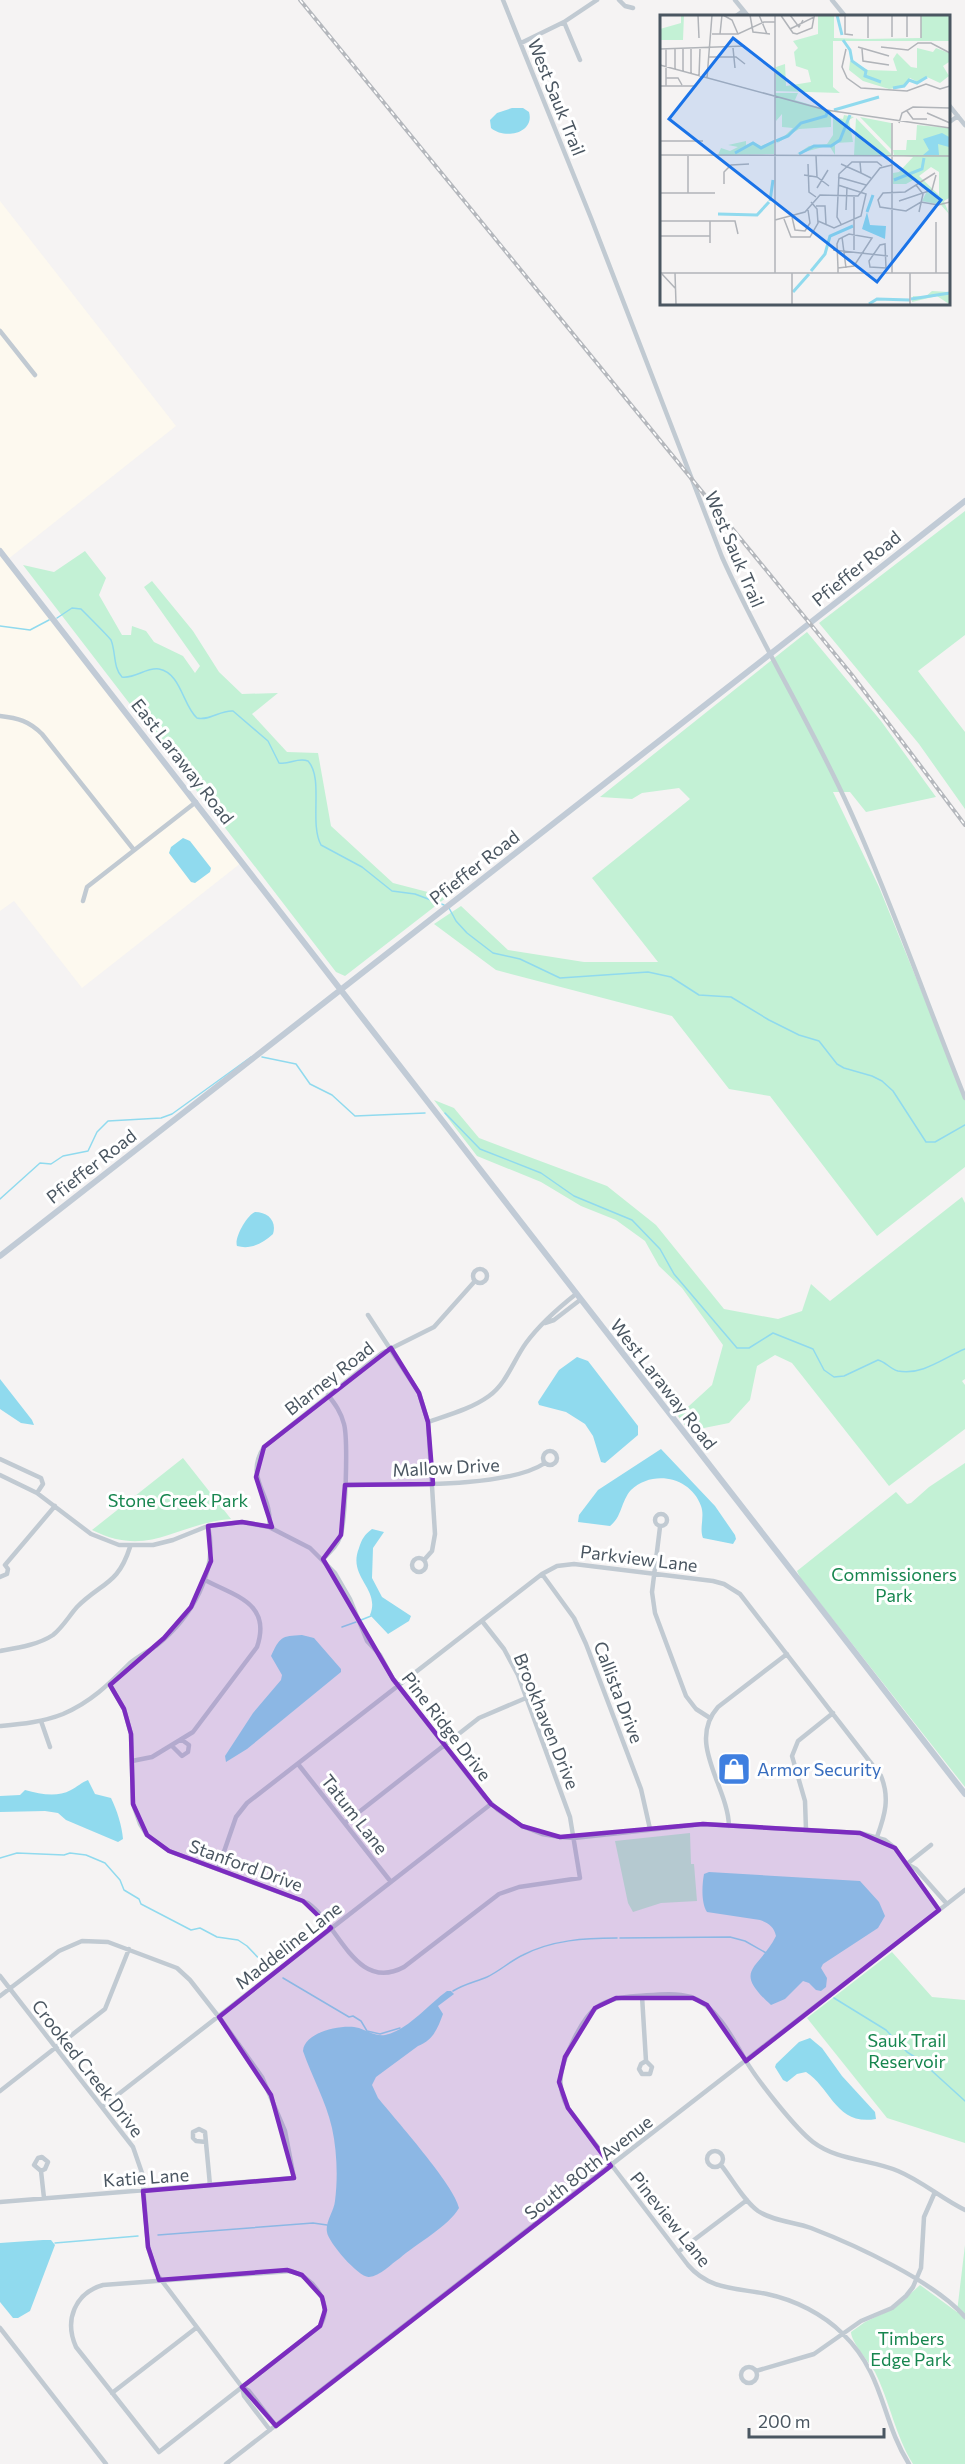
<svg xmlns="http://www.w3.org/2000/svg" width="965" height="2464" font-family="Commissioner,sans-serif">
<rect width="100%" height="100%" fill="#f5f3f3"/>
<!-- commercial -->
<path fill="#fdf9ef" d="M0,201L176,426L7,560L241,863L82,988L14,901L0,911Z"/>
<!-- green -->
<path fill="#c3f1d5" d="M965,511V635L918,671L965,732V809L919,744L819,623Z
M85,551L106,578L99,595L122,635H131L132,626L146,631L154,642L183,656L195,673L200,666L144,587L152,581L193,631L219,672L242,694L278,693L252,714L287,752L318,753L331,826L393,883L447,897L345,976L336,972L23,565L54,572Z
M807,632L881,721L936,797L866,812L850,792H833L879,887L965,1098V1167L877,1236L770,1096L729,1089L672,1016L496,970L434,924L461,906L508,950L584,962H658L592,878L690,799L679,788L642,793L632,799L600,797Z
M434,1100L454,1108L479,1138L607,1186L656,1225L724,1309L778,1319L802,1311L811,1284L830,1301L962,1197L965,1203V1379L962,1381L965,1385V1429L889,1486L792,1363L775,1355L757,1366L750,1400L729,1423L689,1431L678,1416L712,1385L723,1345L682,1288L659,1266L645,1241L616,1220L581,1206L541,1182L477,1156Z
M183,1458L231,1519C176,1523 150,1559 92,1530Z
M965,1463V1787L801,1579L797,1571L896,1492L907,1504L911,1503L929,1487Z
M690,1833L691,1864H694L697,1901L661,1903L633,1912L628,1903L615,1841Z
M892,1952L932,1997L965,2000V2143L887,2118L807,2018Z
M965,2245V2464H913C895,2435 890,2402 875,2372C869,2362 851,2342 851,2332L865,2322L895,2308L920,2285L957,2312Z"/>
<!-- water -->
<path fill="#90daee" d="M512,108H523L529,112C535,133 505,140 491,128L490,120L497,113Z
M183,838L190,841L211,868L210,872L195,883L191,882L169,853L171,847Z
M255,1212C268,1212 277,1221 273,1234C263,1243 251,1250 237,1246C234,1238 247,1215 255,1212Z
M577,1357L588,1361L638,1426V1435L605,1463L601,1462L593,1436L585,1424L566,1412L539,1405L538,1402L559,1370Z
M0,1379L32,1420L34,1425L21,1423L0,1409Z
M661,1449L715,1506L735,1535L736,1539L733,1544L703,1538C699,1528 705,1517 701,1506C691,1477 653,1469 631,1490C621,1501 622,1517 610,1526L578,1522L579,1515L598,1490Z
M372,1529L384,1532L373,1548L372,1578L382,1597L411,1616L409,1621L388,1634L370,1615C381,1589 347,1577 359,1548C362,1539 364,1535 372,1529Z
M302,1635L314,1638L341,1669V1672L247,1749L226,1762L225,1756L253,1713L281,1680L282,1675L271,1656C280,1637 281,1636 302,1635Z
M88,1780L95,1794L111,1798C117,1810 122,1826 123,1839L118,1842L66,1820L58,1813L45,1811L0,1812V1796L20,1795L25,1790C41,1794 56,1798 71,1790C77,1787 82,1782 88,1780Z
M709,1872L860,1881L879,1902L885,1916L878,1928L823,1964L821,1968L827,1978L826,1987L821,1991L816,1990L809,1983L803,1981L785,1999L771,2005C731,1969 759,1970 776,1936C774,1927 769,1923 760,1920L707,1912C701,1903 702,1885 704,1874Z
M447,1991H451L454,1994L438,2006L443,2014C438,2027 434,2040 418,2046L376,2077L372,2085L378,2098C395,2119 455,2186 459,2208C449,2226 416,2244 400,2258C391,2264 380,2276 369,2277C359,2278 328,2242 327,2232C325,2222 334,2211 335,2201C338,2178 337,2151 332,2128C326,2101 312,2077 303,2051C304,2033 338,2025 354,2027C364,2028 374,2037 385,2035C407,2031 429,2004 447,1991Z
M810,2038L822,2048L842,2076L875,2112L876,2119C836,2126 831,2088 806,2072L797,2074L787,2082L783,2080L775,2067L776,2064L799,2042Z
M43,2240H51L55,2245L30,2311L18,2318H13L0,2302V2243Z"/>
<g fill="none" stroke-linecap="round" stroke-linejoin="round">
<!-- stream -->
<path stroke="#90daee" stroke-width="1.5" d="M57,618L72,608L81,609C86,614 108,636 111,640C116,652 113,668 122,677C135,679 146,667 159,669C181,673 183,706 197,718C210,721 220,710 233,711L268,741L279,763C290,765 297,757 308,761C324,778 309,823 321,845L362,867L392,891L415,894L444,905
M0,626L30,630L49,620
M449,908L456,921L467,933L493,953L520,959L560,978L648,972L671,977L699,995L731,997L769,1020L799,1035L819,1041L837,1064L844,1068L872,1076L882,1081L893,1091L926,1142H935L965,1125
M262,1057L296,1064L310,1084L332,1095L355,1116L425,1113
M445,1113L480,1149L541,1173L574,1196L632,1220L660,1249L674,1274L737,1348H749L773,1333L813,1349L824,1370L834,1377L844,1376L878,1360C886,1362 890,1369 898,1371C922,1376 945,1357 965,1349
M0,1199L40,1163L51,1164L63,1156L88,1151L97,1132L108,1121L161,1118L172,1114L251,1057
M361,1620L371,1616
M342,1627L356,1622
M0,1858L17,1853L64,1855L70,1853L86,1855L105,1863L120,1880L124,1890L139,1899L141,1904L191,1930L200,1928L217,1937L238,1940L247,1946L267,1967
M620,1938L730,1937L745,1941L768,1954
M283,1978L349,2017L353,2016L361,2021L367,2031L380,2034L400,2028
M453,1991C464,1984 475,1982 487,1977C500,1971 510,1961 523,1955C552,1940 585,1938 617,1938
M834,1998L886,2030L907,2052L921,2061L965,2101
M158,2235L313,2223L327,2225
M55,2243L138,2236"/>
<!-- street -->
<path stroke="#c1cad2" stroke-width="4.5" d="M503,0L591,218L722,557C760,642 810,722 849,808C892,903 926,1001 965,1098
M619,0L625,6L633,8
M735,0L748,16
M832,0L845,16
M736,16L743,11
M564,22L580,60
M521,43L564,22L597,0
M948,104L965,125
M948,123L958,116
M0,331L35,375
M0,716C18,718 29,721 42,734L134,850
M83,901L87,887L196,802
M473 1276a7 7 0 1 1 14 0a7 7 0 1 1-14 0Z
M368,1315L419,1393L428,1422L435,1534L432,1551L424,1560
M545,1323L554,1320L580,1300
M428,1422C448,1415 471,1409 489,1396C507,1383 513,1361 526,1343C540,1324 557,1309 576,1294
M543 1458a7 7 0 1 1 14 0a7 7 0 1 1-14 0Z
M0,1459L41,1478L43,1484L37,1493
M0,1475L37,1493L91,1534L119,1545H153L173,1540L208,1526L242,1522L269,1527L310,1548L335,1573L350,1599L367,1641L380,1655L393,1679L485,1797L498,1810L522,1826L542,1834L560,1837L574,1838L703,1824L860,1833L885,1840L895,1848L939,1910
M345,1485C394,1484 506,1489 545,1463
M655 1520a6 6 0 1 1 12 0a6 6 0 1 1-12 0Z
M269,1527C274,1494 243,1480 264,1447L382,1353L434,1327L475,1281
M660,1527L652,1592L655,1613L686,1696L696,1709L710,1718
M412 1565a7 7 0 1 1 14 0a7 7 0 1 1-14 0Z
M323,1559C330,1552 337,1546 340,1537C346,1522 348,1439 344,1424C341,1412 335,1404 328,1395
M5,1565L55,1506
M542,1574L574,1618L586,1644L641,1789L650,1829
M0,1577L7,1574L8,1569L5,1565
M0,1651C17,1648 38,1645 53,1635C63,1627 69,1616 77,1607C102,1582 118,1585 130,1547
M110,1685L124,1709L131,1734L133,1804L140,1824L147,1835L169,1851L308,1903C339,1925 356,1993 404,1967L499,1894L519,1887L580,1878L570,1817L518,1675L504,1649L482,1621
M41,1721L50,1747
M0,1726C21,1724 43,1722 63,1714C91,1702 109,1684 129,1664C137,1657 147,1652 156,1646C191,1618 219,1572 208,1526
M172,1746L182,1756L188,1752L189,1745L182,1740
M132,1761L152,1757L193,1732L257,1647C272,1603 235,1596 205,1580
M298,1764L391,1882
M345,1823L479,1718L526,1698
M729,1826C728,1786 686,1743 718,1707L787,1654
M806,1830L805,1801L792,1756L798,1741L833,1713
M907,1864L916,1869L947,1904
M907,1864L931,1845
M218,1869L236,1817L247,1803L542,1574L557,1566L574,1564L713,1581L724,1584L740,1594L881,1776C890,1798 885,1815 877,1837
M0,1976L133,2147L142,2173L148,2247L156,2273L242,2387L249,2391L276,2426
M0,1996L59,1951L82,1941L108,1942L177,1968L190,1980L222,2021L262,2077L285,2131L294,2178L0,2202
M642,1996L646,2061L652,2067L650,2074H642L639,2069L641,2064L646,2061
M0,2091L105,2009L129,1949
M102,2107L491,1804
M206,2142L196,2141L193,2138V2132L199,2129L205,2132L210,2185
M707 2159a8 8 0 1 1 16 0a8 8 0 1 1-16 0Z
M721,2165C733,2180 743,2200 758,2211C773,2221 794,2222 811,2228C855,2245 934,2281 965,2317
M41,2171L45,2169L48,2162L42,2157L38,2158L34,2165L41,2171L44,2198
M678,2252L747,2200
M291,2271C313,2278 334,2303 320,2326L159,2452L76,2347C64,2320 75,2293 103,2285Z
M0,2328L106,2464
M741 2375a8 8 0 1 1 16 0a8 8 0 1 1-16 0Z
M756,2371L814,2354L861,2321L892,2308L906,2296L913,2287L921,2268L924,2217L935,2192
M242,2387L244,2396L270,2430
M112,2393L196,2328
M226,2464L965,1890
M909,2464C881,2420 885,2375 843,2334C823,2314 795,2300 767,2294C737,2288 709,2290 688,2265L568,2108C554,2083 562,2063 574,2039C589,2008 601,1998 637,1996C654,1995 674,1992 691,1997C716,2005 734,2040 746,2061C758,2081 795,2128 813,2142C838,2161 870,2159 898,2171C922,2181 942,2199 965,2210"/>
<!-- secondary -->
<path stroke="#c1cbd6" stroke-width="6" d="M0,551L965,1794
M0,1256C323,1004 645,754 965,501"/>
<defs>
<path id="rail" d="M300,0L852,675L965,825"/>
</defs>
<!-- rail casing -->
<use href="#rail" stroke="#b5b8bd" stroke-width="4"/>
<!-- rail -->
<use href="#rail" stroke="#fff" stroke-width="1.5" stroke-dasharray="4.5" stroke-linecap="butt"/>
</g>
<!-- marked area -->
<path fill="#7b2cbf" fill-opacity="0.2" stroke="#7b2cbf" stroke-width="4.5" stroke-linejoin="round" d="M391,1348L419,1393L428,1422L433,1484L345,1485L341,1535L323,1559L393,1679L491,1804L522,1826L560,1837L703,1824L860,1833L895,1848L939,1910L746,2061L707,2005L693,1998H616L595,2008L565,2057L559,2082L568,2108L611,2166L276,2426L242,2387L320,2326L325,2310L322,2297L302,2275L287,2270L159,2280L148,2247L143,2191L294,2178L271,2095L219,2017L331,1928L303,1901L169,1851L147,1835L133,1804L131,1734L124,1709L110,1685L164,1638L191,1607L211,1561L208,1526L242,1522L272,1527L256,1477L264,1447Z"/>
<!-- icons -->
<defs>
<symbol id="shop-square" viewBox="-11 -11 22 22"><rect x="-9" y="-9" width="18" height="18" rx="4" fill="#3f7fe0" stroke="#fff"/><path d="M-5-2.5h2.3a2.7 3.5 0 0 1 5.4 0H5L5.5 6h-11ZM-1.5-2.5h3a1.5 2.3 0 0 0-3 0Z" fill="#fff"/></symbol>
</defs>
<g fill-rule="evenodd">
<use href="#shop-square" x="715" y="1750" width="38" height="38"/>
</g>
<g text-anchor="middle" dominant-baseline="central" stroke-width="6" stroke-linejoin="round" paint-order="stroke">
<!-- street labels -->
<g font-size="18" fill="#4a5661" stroke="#fff">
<text transform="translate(557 97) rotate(68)">West Sauk Trail</text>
<text transform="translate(735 549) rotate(67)">West Sauk Trail</text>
<text transform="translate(856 568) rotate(-39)">Pfieffer Road</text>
<text transform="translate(183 761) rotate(52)">East Laraway Road</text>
<text transform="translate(474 867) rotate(-38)">Pfieffer Road</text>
<text transform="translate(91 1166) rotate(-38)">Pfieffer Road</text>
<text transform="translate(329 1378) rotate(-38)">Blarney Road</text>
<text transform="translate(664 1384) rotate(52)">West Laraway Road</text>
<text transform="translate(446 1467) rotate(-3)">Mallow Drive</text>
<text transform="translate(639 1558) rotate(7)">Parkview Lane</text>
<text transform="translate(619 1692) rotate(69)">Callista Drive</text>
<text transform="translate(547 1721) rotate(68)">Brookhaven Drive</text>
<text transform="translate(447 1726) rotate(52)">Pine Ridge Drive</text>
<text transform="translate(355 1814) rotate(52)">Tatum Lane</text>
<text transform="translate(246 1865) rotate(20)">Stanford Drive</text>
<text transform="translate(288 1945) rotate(-38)">Maddeline Lane</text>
<text transform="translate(88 2068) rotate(52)">Crooked Creek Drive</text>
<text transform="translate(588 2167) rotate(-38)">South 80th Avenue</text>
<text transform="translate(146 2177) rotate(-4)">Katie Lane</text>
<text transform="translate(671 2219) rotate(51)">Pineview Lane</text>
</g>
<!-- park labels -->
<g font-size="18" fill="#17864f" stroke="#fff">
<text x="178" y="1500">Stone Creek Park</text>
<text x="894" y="1574">Commissioners<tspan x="894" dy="21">Park</tspan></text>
<text x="907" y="2040">Sauk Trail<tspan x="907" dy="21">Reservoir</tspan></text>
<text x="911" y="2338">Timbers<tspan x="911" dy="21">Edge Park</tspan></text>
</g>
<!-- shop labels -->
<g font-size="18" fill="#366cbe" stroke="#fff" text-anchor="start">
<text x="757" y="1769">Armor Security</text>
</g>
</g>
<!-- overview -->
<g transform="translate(660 15)">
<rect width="290" height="290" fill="#f5f3f3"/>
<path d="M21,0H24L23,25H0V14L21,8ZM158,0H174V23L205,24L261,23V0H289V26H173V72L180,78L116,76V52L125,49L126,71L151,67L148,55L136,51L134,37L138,33L133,26L158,19ZM257,33L273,37L276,33L289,38V47L283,51L289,61L280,68L267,62L258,67L250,63L242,72L229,74L203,66L189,55L190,46L208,55L237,56L233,44L237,38L251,52L257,53ZM115,78H138L135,85L171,96V112L139,114L116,129L133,113L122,112V99L116,106ZM184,100L194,102L189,105L193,127L175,128V140L170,132H163L137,139L149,131L167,129L173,120V102L183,104ZM200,102L231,108L232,135ZM196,103L232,140H194ZM257,110L289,113V183L284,186L289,199L281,190L262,186L267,176L255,164L246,169H233V158L239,157L253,142L234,140L233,135H246L247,125H256ZM271,152L279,157V180L259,161ZM86,126V130L93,127L101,131L114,126V139L58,140L61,133L70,136L78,132L68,130ZM272,276L289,277V289L277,281L252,287L253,281L265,282Z" fill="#c3f1d5" fill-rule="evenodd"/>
<path d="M282,118L289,122V132L278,129L279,140H263L269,135L263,124ZM207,197L210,210L226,211L225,224L202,214Z" fill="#90daee"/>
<path fill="none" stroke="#90daee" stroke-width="3" d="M177,0L182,20M183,25L190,35L192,46L206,56L205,61L221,67M233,73L244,71L249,65L257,68L267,62M174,95L219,82M116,126L128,121L141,108L166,101L167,98M75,138L93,128L101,133L115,126M139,139L154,131H171L180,125L190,100M234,165L262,154L264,143M110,186L113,165M207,197L213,180M58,199L97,200L109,187M151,256L165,239L170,221L193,211M133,277L149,259M251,284L290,278M209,289L217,284L250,285"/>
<path fill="none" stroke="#b1b4b9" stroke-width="1.5" d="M38,0L39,23M63,0L72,5L78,19M90,0L93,17L110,19M99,0L107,19M121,0L122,2L133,18L137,19L152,13L154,2L130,14M130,0L139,12L143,5M185,0V19L193,20M232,0V22M52,19H78L104,7H115M60,19L62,0M247,22V0M208,23V0M261,23V0M198,32L229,41M221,32L248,35L258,28H271L290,38M73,33L75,53M0,34L85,31M15,34V54M23,34V56M31,34V59M186,34L182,52L187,63L201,73L247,76L266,69L280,74L290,71M202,34L203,46L229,50M48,42H76L85,49M0,50L166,95L290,113M39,61L40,34M6,63H18L22,70M47,63L52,0M0,71H35M6,71V34M247,96L253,104H267M267,98L290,108M239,108L242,98L253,92L290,93M0,126H43M0,140L290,141M28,141V178M156,141L157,162M200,147L201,158L211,163M148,149L149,177L156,182M181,149L201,158M275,158L245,177L223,178L218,185L220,192L246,196L261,187L278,190L290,187M144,160L157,162L169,171M178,162L206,170M64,169V157L71,150L89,149M256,170L263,179L259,197M157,173L168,155M0,178H55M194,182V235M239,186L272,175L276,160M156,191H165L166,209M186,195L187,172M132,202L135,215L145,216L150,208L148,195M124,204L131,222H150L158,208L157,194L151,187M115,205L145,197L160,180L198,181L220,153L232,150M0,206H75L78,219M50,206V228M158,206L174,213L201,201L206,179L178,170M181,209L177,202L179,159L192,147H217L222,151M0,221H50M182,222L186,253M225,229L226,253L210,252L209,246L220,230ZM173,235L228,241M178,253L194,251L212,223L189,219L179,224L177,229L178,253V258M0,258H290M15,258L16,289M115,258V0M132,258V289M232,258V108M250,258V289M276,258V207M2,259L15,273"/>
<path fill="#1a73e8" fill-opacity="0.15" stroke="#1a73e8" stroke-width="3" d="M73,23L281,185L217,267L9,104Z"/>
<rect width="290" height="290" fill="none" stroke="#4a5661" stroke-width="3"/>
</g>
<!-- scale -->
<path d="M749 2428v9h135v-9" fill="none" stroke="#4a5661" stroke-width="3"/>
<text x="758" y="2428" font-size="18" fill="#4a5661" stroke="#ffffff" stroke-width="4.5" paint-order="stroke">200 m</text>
</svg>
